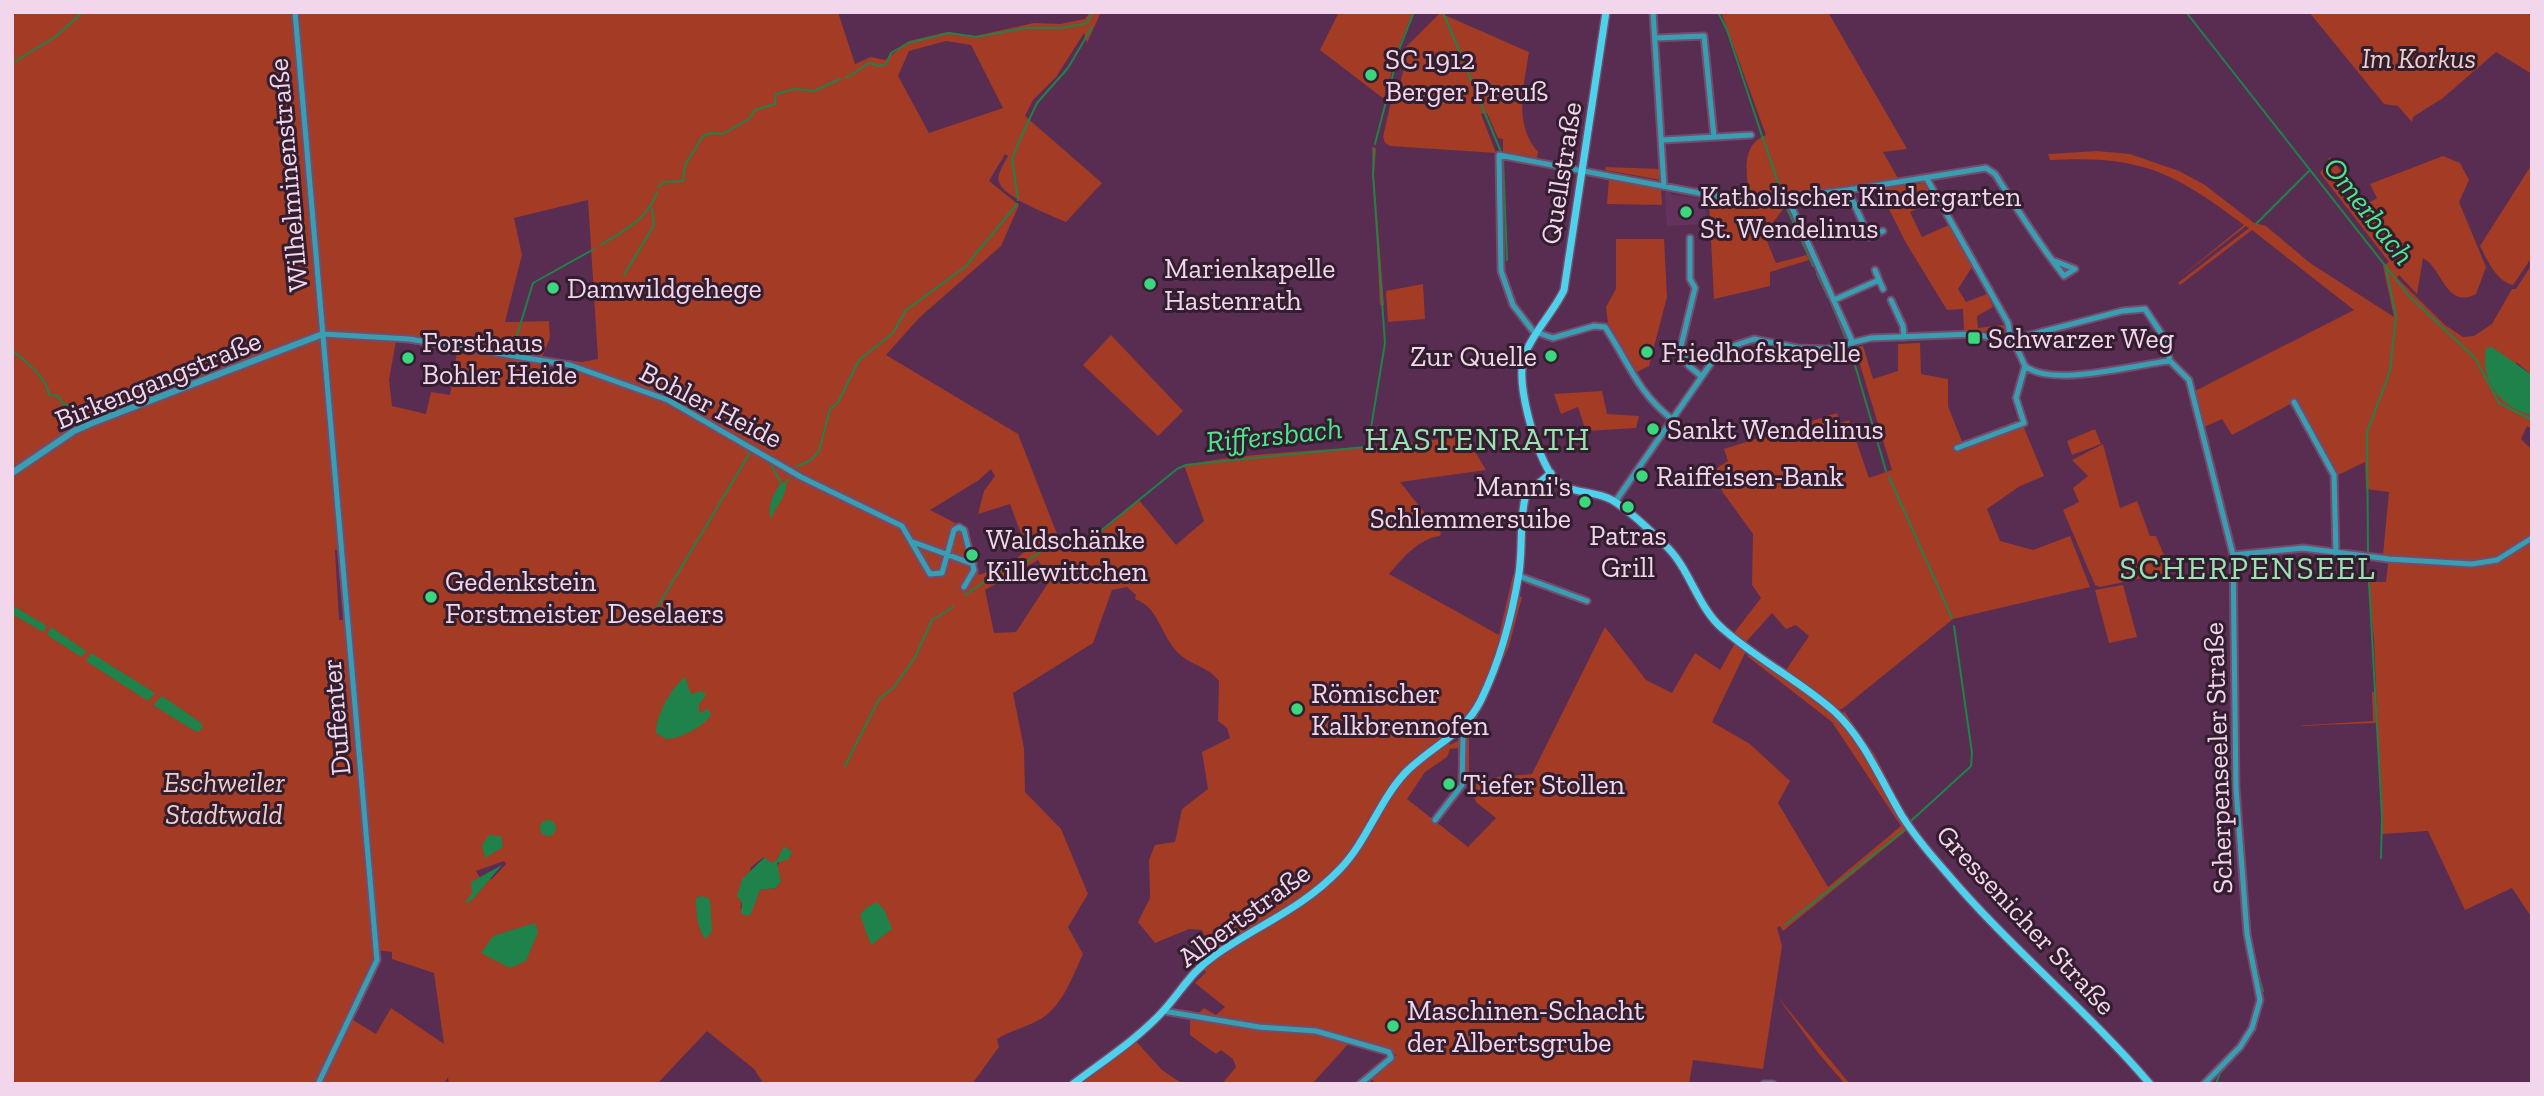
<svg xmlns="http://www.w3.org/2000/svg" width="2544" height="1096" font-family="'Zilla Slab',serif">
<rect width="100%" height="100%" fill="#582d51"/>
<!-- built -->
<path fill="#64335d" d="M1669,190L1671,195L1705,199L1706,224L1667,226L1665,193Z"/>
<!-- green -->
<path fill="#a33b25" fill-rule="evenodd" d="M12,12H838L855,64L871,57L885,60L909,41L947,32L975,36L1034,23L1060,24L1085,19L1090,12H1101L1087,43L1084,33L1056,77L1033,100L1025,116L1102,183L1066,222C1051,215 1004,198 999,182C996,175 1005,162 1008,156L1005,154L989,181L1019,205L1001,246L919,318L886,355L1018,434L1059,539L1064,543L1076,542L1092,548L1093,539L1139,500L1176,545L1204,521L1184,465C1277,447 1372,452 1465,435L1486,470L1400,482L1441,533L1440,536C1418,539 1403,558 1389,574L1499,635L1513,575L1515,576C1504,630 1490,702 1445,737L1450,745L1461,739L1462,759L1459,748L1450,749L1447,757L1425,772L1407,799L1468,847L1496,818L1476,802L1469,785L1498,777L1532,774L1605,627L1646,680L1672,693L1695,653L1720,670L1735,643L1746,651L1712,722L1750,744L1790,781L1778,803L1828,887L1901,826L1832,722L1747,656L1752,653L1835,717L1852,737L1907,830L1783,931L1780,926L1777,928L1782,946L1763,1069L1693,1060L1689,1084H1375L1370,1076L1397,1055L1350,1042L1312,1084H1222L1236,1067L1233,1059L1221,1050L1216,1054L1190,1035V1021L1204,1008L1216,1015L1225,1007L1195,983L1206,972L1204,970L1224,954L1220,949L1212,953L1202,930L1189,929L1155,943L1138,922L1150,898L1149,860L1155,845L1175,842L1182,809L1208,789L1202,752L1230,738L1227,728L1218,721L1219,681C1208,667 1194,666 1183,657C1161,641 1161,608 1135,599L1136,595L1127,587L1112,590L1093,643L1013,693L1024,748L1025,792L1061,829L1088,894L1068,927L1083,954C1072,977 1062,1009 1037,1021C1024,1028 1010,1031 997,1039L999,1047L972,1084H764L754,1069L707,1031L657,1084H449L448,1077L444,1084H321L353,1020L376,1034L391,1008L444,1044L434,973L392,959V952L374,950L372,967L316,1084H12ZM946,41L971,45L1003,108L929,133L898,76L909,51ZM588,200L598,359L582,362L542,357L550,338L549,321L505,322L522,255L514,218ZM396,341L457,352L450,395L431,392L426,414L392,406L389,380ZM546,362L570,366L569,374L545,371ZM991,469L995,476L984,491L978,514L1010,504L1027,550L1012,562L979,575L965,528L930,510L979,480ZM335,550H343L349,620H339ZM1038,560L1050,580L1016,632L994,633L985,590ZM764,857L771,863L780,861L776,868L781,881L776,888L760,890L753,904L740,909L751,867ZM504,861L506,864L492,879L482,881L476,871Z
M1339,12H1413L1399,47L1384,99L1320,50Z
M1721,12H1828L1907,149L1883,152L1899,180L1749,197C1747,175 1740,145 1766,135Z
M2309,12H2532V74L2496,52L2443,98L2413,117L2412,122L2398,106L2384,104Z
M1440,13L1529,52C1524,86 1513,124 1538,152L1537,158L1503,152V139L1498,138L1487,113L1481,114L1496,153L1390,146L1385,143L1383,137L1393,93L1399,87L1404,68V49Z
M1372,147L1376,148L1374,175L1384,305H1380Z
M2097,151L2130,154L2179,171L2205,185L2254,223L2266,226L2310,263L2394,317L2383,266L2389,262L2320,173L2330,157L2367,204L2377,198L2370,184L2443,156L2460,163L2469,180L2459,202L2486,267L2476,294C2446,310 2443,269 2423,258L2417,294L2399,275L2397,278L2445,325L2463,337L2474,336L2492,324L2512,289H2516L2532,264V375L2516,362L2531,414L2532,395V429L2527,426L2521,439L2532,450V918L2512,888L2465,910L2428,831L2382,834L2374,640L2368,582H2386L2389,556L2383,555L2389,492L2366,489L2365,462L2336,476L2296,401L2232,435L2222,419L2204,427L2195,391L2354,310L2252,230L2180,285L2178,283L2249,228L2246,226L2177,280L2244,225C2173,171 2140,155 2050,160L2048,154Z
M2532,164V257L2513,285C2497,282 2487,260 2480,246Z
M1606,167L1660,169L1661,180L1605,170Z
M1609,178L1661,189L1662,205L1607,204Z
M1924,183L1936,201L1910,212L1922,237L1949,225L1972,267L1958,289L1966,302L1987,294L1993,307L1977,316L1978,328L2004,325L2005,335L1988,331H1964L1963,309L1947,310L1906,243L1879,189Z
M1712,200L1787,204L1764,234L1776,263L1807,255L1809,260L1770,272V286L1714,299L1709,202Z
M1616,239H1664L1667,297L1649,366L1637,372L1608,323L1606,307L1616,289Z
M1423,284L1425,319L1388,322L1386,291Z
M1111,335L1183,411L1158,436L1083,365Z
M1920,343L1921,374L1948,379V406L1964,447L2018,427L2024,428L2044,476L2020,486L1987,509L2000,541L2033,550L2070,536L2090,587L1953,619L1842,709H1837L1786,670L1809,636L1796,625L1786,629L1772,613L1746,642L1734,633L1761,598L1752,585L1753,534L1709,473L1728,461L1724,449L1837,413L1840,423L1849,420L1869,478L1892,470L1855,348L1863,346L1873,379L1898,371V344Z
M1602,391L1607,414L1639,416L1636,428L1586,431L1578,407L1561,414L1554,394Z
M2095,429L2101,444L2072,455L2067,441Z
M2103,444L2120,508L2137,501L2150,536H2156L2171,572L2100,587L2095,585L2063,510L2079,502L2073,488L2088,476L2072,460Z
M2123,585L2137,637L2109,643L2095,590Z
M1519,596L1522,597L1509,646L1469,735V781L1465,775L1464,735L1484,701L1507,645Z
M2372,692H2375L2376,723L2292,726L2373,721Z
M1844,711L1875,755L1908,820L1871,756L1842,716Z
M1777,996L1850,1084H1845L1819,1054Z
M1135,1040L1162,1070L1183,1084H1079Z"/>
<!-- water -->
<path fill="#1e824a" d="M2492,347L2532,375L2531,415C2500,407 2480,381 2486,348Z
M781,483H786C787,497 776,505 771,519C767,506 773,494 781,483Z
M12,605L47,626L43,632L12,614Z
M51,627L86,651L84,655L80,656L47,635Z
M91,653L155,693L148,701L86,661Z
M685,677L691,694L702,691L706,695L699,704V713L708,709L711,715C703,727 680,739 666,739L656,733C655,717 672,686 685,677Z
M162,696L200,722L203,727L199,732L193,730L153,705Z
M540 828a8 8 0 1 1 16 0a8 8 0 1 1-16 0Z
M489,835L501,836L503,847L485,858L482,845Z
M784,846L792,852L789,859L777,863L781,881L776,888L760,890L750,916L741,914L742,903L737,896L742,879L765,857L771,863L777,860Z
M502,865L472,900L464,904L472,893L471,882Z
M702,896L710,899L712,931L706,939C697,930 696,911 696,898Z
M877,902L885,911L892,929L871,945L860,915L866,908Z
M535,923L538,932L526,961L510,968L481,953L493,936Z"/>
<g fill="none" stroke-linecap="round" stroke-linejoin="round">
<!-- stream -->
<path stroke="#1e824a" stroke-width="2" d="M1443,12L1501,152
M1718,12L1727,30L1764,142
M2186,12L2409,296L2475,358L2499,403L2532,420
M12,63L55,37L83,12
M846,78L869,63L880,66L886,64L891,53L908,43L949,33L976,37L1026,28H1062L1087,23L1093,12
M1375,144L1400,47L1414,12
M1765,144L1781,192
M1503,158L1507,260
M658,187L665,182L683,181L685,165L703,136L712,133L723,134L749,119L755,110L775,104L776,94L794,89L814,91L840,79
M1018,200L1012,159L1020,139L1037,103L1068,68L1092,27
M1784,202L1813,266
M2256,224L2310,170
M601,245C623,231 648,219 657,192
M1817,274L1828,297
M624,275L654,225L652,208
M1832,305L1846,339
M513,348L533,283L594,249
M1850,348L1886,471
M12,350C25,361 47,377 49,395L58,396L62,403L75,408V411
M75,416L77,423
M1369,440L1385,343L1373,175L1374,149
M765,459L771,464L781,483
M797,466L810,461L819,451L830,409L838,402L859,360L893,333L906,310L965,267L1017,204
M1889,477L1952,618
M786,483L789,479
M1087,542L1177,469L1186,465L1365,447
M2368,553L2367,432L2390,371L2396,316L2386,269
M2369,582L2382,817L2381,858
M965,595L1003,569L1022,565L1044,549L1074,542
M649,621L751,451
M845,766L879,699L894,687L914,659L932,620L953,607
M1911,821L1971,766L1972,753L1954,626
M1785,925L1906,829
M2255,962L2263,991
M2245,1044L2255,1030
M2216,1084L2220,1073L2242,1049"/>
<defs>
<path id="minor" d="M295,12L377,960L318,1084
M1653,12L1664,186
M1655,38L1704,36L1714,137
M1663,140L1751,135
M1927,179L2008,323L2011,341
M1848,190L1869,237L1883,231
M1788,199L1853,343
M1690,238V279L1695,288L1681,346L1688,365L1701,376
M1875,270L1879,280
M1834,300L1879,280L1883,289
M1891,300L1903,326L1904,337
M323,334L409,339L570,365L668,400L801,477L902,526L930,574L942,573L954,530L959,527L964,530L974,570L964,587
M2022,337L2122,311L2145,309L2163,336L2170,361L2189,380L2233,555L2236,788L2247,934L2260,1000L2252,1028L2240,1047L2204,1084
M2025,366C2052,388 2136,364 2170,361
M2294,402L2334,475L2336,553
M1673,420C1637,392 1629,363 1605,327L1594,326L1553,338L1533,331L1513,305L1501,271L1499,155L1747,202L1848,190L1986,168L1995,174C2017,209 2039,244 2064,276L2075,269L2052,260
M1615,502L1714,359L1733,346L1754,339L1798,348L1826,349L1871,338L1974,334L2014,342L2025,366L2016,398L2024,423L1957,448
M913,542L973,564
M2233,555L2303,548L2389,559L2472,564L2497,560L2532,538
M1519,576L1587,601
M1435,820L1462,785L1463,738L1459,732
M1163,1011L1259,1027L1316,1031L1389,1052L1391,1058L1360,1084
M1764,1084H1773"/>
<path id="tertiary" d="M12,473L74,431L92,423L323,334"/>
<path id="secondary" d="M1606,12L1564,290C1553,313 1534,331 1525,354C1514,381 1535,448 1550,473C1566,497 1590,488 1612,500C1630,511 1650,530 1665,545C1690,568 1697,607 1723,629C1758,660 1800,681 1835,712C1865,740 1881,781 1902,816C1914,835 1930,854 1945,871C2009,947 2086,1009 2150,1084
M1073,1084C1103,1061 1138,1039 1164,1010C1181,991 1192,971 1214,956C1258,925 1302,909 1340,869C1367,841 1379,801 1405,773C1431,746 1464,735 1481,700C1500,661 1512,616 1519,573C1523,547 1519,519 1526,494L1551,473"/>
</defs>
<!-- minor casing -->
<use href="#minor" stroke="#744c6d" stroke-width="9"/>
<!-- tertiary casing -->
<use href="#tertiary" stroke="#744c6d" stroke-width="10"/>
<!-- secondary casing -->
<use href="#secondary" stroke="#744c6d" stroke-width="10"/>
<!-- minor -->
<use href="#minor" stroke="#389fb3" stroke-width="5"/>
<!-- tertiary -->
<use href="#tertiary" stroke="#389fb3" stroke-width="6"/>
<!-- secondary -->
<use href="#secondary" stroke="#4ed1eb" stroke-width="7"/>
</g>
<!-- markers -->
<g fill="#3bd77f" stroke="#321e2e" stroke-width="2.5">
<circle cx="1371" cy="75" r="7"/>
<circle cx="1686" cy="212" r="7"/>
<circle cx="1150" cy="284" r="7"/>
<circle cx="553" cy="288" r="7"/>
<rect x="1967" y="331" width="14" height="14" rx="3.5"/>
<circle cx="1647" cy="352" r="7"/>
<circle cx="1551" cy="356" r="7"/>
<circle cx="408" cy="358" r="7"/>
<circle cx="1653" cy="429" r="7"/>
<circle cx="1642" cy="476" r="7"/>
<circle cx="1585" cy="502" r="7"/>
<circle cx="1628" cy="507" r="7"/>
<circle cx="972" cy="555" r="7"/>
<circle cx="431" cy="597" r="7"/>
<circle cx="1297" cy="709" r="7"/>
<circle cx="1449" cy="784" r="7"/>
<circle cx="1393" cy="1026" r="7"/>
</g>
<g text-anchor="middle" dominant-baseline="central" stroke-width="6" stroke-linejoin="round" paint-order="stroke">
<!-- park labels -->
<g font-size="28" font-style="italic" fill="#eecec7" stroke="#321e2e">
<text x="2419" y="58">Im Korkus</text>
<text x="224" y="782">Eschweiler<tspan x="224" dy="32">Stadtwald</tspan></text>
</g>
<!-- poi labels -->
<g font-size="28" fill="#f2d7ec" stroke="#321e2e" text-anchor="start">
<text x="1385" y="59">SC 1912<tspan x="1385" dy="32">Berger Preuß</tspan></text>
<text x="1700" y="196">Katholischer Kindergarten<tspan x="1700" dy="32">St. Wendelinus</tspan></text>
<text x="1164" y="268">Marienkapelle<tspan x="1164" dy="32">Hastenrath</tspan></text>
<text x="567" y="288">Damwildgehege</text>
<text x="1988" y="338">Schwarzer Weg</text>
<text x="422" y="342">Forsthaus<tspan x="422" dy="32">Bohler Heide</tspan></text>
<text x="1661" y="352">Friedhofskapelle</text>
<text x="1537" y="356" text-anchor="end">Zur Quelle</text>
<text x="1667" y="429">Sankt Wendelinus</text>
<text x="1656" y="476">Raiffeisen-Bank</text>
<text x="1571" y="486" text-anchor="end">Manni's<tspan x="1571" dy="32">Schlemmersuibe</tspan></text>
<text x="1628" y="535" text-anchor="middle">Patras<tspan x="1628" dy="32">Grill</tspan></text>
<text x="986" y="539">Waldschänke<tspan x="986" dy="32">Killewittchen</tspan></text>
<text x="445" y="581">Gedenkstein<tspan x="445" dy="32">Forstmeister Deselaers</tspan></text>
<text x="1311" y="693">Römischer<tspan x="1311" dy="32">Kalkbrennofen</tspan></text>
<text x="1463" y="784">Tiefer Stollen</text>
<text x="1407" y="1010">Maschinen-Schacht<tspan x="1407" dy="32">der Albertsgrube</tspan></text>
</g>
<!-- street labels -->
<g font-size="28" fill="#f2d7ec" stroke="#321e2e">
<text transform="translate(1561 173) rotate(-81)">Quellstraße</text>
<text transform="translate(288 175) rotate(-95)">Wilhelminenstraße</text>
<text transform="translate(158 380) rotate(-22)">Birkengangstraße</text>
<text transform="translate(711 405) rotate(27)">Bohler Heide</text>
<text transform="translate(336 717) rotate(-95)">Duffenter</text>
<text transform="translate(2218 758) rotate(-92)">Scherpenseeler Straße</text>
<text transform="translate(1244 915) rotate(-36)">Albertstraße</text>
<text transform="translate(2026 920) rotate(47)">Gressenicher Straße</text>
</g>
<!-- water labels -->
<g font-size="30" font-style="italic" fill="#4ae98d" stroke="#321e2e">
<text transform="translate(2369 211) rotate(52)">Omerbach</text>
<text transform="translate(1274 435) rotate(-6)">Riffersbach</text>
</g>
<!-- quarter labels -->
<g font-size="32" letter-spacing="2" fill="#9be3b1" stroke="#321e2e">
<text x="1478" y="439">HASTENRATH</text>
<text x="2248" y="568">SCHERPENSEEL</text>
</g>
</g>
<!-- border -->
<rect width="2544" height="1096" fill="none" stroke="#f2d7ec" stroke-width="28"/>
</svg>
